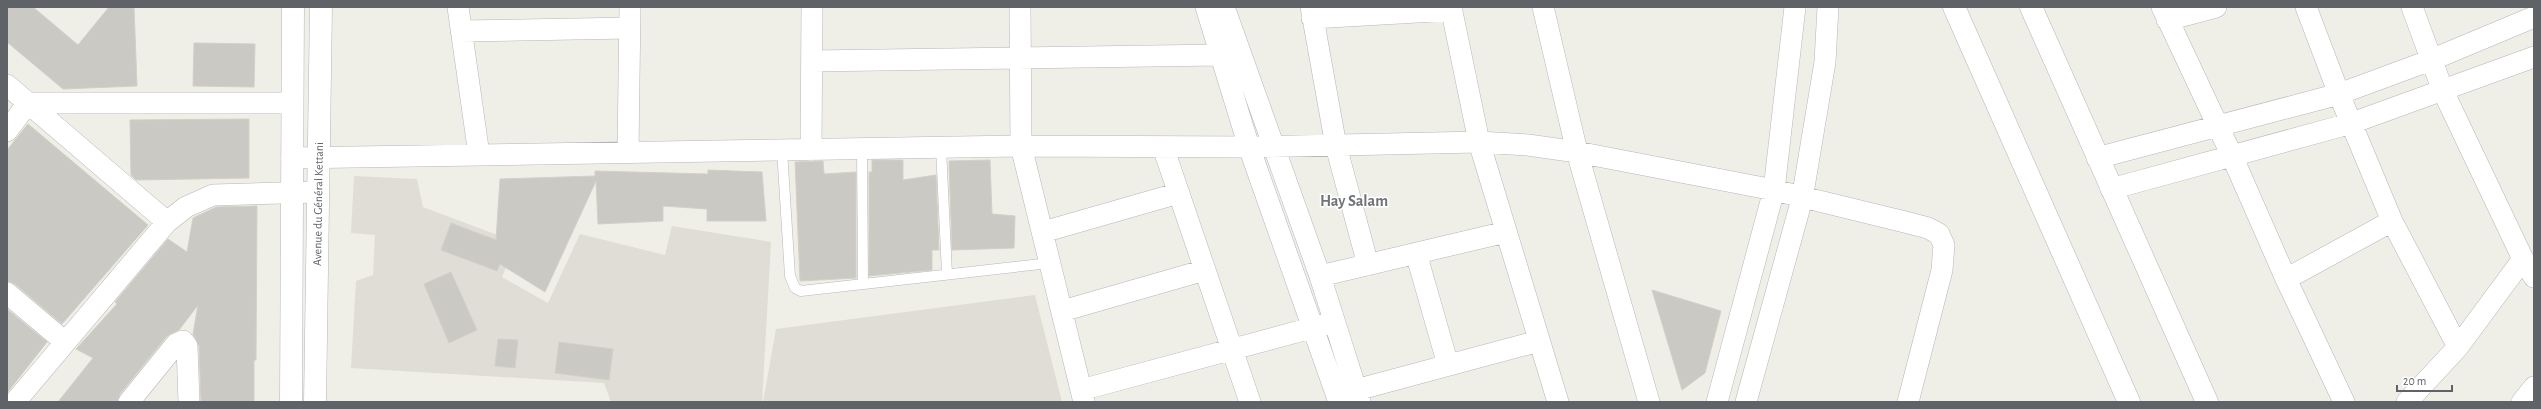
<svg xmlns="http://www.w3.org/2000/svg" width="2541" height="409" font-family="'Alegreya Sans',sans-serif">
<rect width="100%" height="100%" fill="#efeee7"/>
<!-- education -->
<path fill="#dfddd6" d="M354,176L417,179L423,207L516,242L502,277L548,303L580,234L665,255L672,226L771,242L762,402H611L604,383L351,368L356,281L373,275L375,235L351,233Z
M1035,295L1062,402H763L776,329Z"/>
<!-- building -->
<path fill="#cbc9c4" stroke="#d4d0c6" d="M7,7H33L78,45L109,7H134L137,86L63,89L7,42Z
M194,43L255,44L254,87L193,86Z
M249,119V178L136,180L131,175L130,120Z
M28,124L148,225L62,324L15,284L7,281V150Z
M872,160H903V180L936,175L939,250H932V270L869,276V172H872Z
M990,160L992,214L1015,216L1014,248L952,250L949,161Z
M823,161L824,174L856,172V278L800,281L795,162Z
M708,170L762,172L766,221H707V209L663,206V221L598,224L596,181L545,292L500,264L497,271L441,250L451,223L496,240L500,179L595,176V171L708,174Z
M257,206L256,360H254V402H201L199,346L193,334L198,305L179,330L167,336L120,394L117,402H58L93,358L76,349L117,304L115,302L168,239L187,252L193,218L216,207Z
M451,272L477,330L449,343L424,284Z
M1652,290L1721,311L1705,373L1682,390Z
M7,309L47,342L7,393Z
M498,339L518,340L515,368L495,366Z
M559,342L613,349L609,380L555,373Z"/>
<g fill="none" stroke-linecap="round" stroke-linejoin="round">
<defs>
<path id="lane" d="M941,148L947,274
M862,149L863,283
M782,150L790,276L795,288L801,291L1050,263"/>
<path id="street" d="M458,7L479,155
M1020,7L1021,146L1084,402
M1206,7L1249,147L1339,402
M1224,7L1320,276L1360,402
M1311,7L1336,146L1368,265
M1451,7L1479,142L1558,402
M1543,7L1577,152L1649,402
M2162,7L2232,156L2286,279L2344,402
M2306,7L2339,94L2392,221L2458,347
M2412,7L2443,91L2523,259L2534,277
M1312,18L1452,10
M2167,20L2216,7
M461,31L630,28
M812,61L1220,55
M7,85L167,222L15,402
M7,131L28,103H292
M1163,147L1250,402
M811,150L812,7
M628,152L630,7
M292,158L1021,146L1249,147L1479,142L1528,145L1577,152L1774,190L1905,222L1928,228L1939,234L1944,245L1942,270L1908,402
M2097,158L2339,94L2431,60L2534,17
M2111,189L2352,123L2534,57
M167,222L186,207L213,195L318,192
M1043,232L1179,193
M1416,253L1448,365
M1320,276L1506,232
M2286,279L2392,221
M7,293L65,342
M1062,311L1205,270
M1081,390L1326,324
M1356,390L1539,341
M129,402L176,344L183,341L187,346L189,402
M1717,402L1774,190L1795,7
M1746,402L1802,199L1825,62L1828,7
M2407,402L2458,347L2523,259
M2522,402L2534,387"/>
<g id="secondary">
<path d="M1954,7L2129,402"/>
<path d="M2031,7L2207,402"/>
<path d="M291,402L293,7"/>
<path id="s1" d="M315,402L321,7"/>
</g>
</defs>
<!-- lane casing -->
<use href="#lane" stroke="#b4b7bb" stroke-width="11"/>
<!-- street casing -->
<use href="#street" stroke="#b4b7bb" stroke-width="22"/>
<!-- secondary casing -->
<use href="#secondary" stroke="#b4b6ba" stroke-width="23"/>
<!-- lane -->
<use href="#lane" stroke="#fff" stroke-width="10"/>
<!-- street -->
<use href="#street" stroke="#fff" stroke-width="21"/>
<!-- secondary -->
<use href="#secondary" stroke="#fff" stroke-width="22"/>
</g>
<g text-anchor="middle" dominant-baseline="central" stroke-width="3" stroke-linejoin="round" paint-order="stroke">
<!-- street labels -->
<g font-size="12" fill="#5f6266" stroke="#fff">
<text stroke="none"><textPath href="#s1" startOffset="198">Avenue du Général Kettani</textPath></text>
</g>
<!-- district labels -->
<g font-size="16" font-weight="bold" fill="#707378" stroke="#fff">
<text x="1354" y="201">Hay Salam</text>
</g>
</g>
<!-- border -->
<rect width="2541" height="409" fill="none" stroke="#5f6266" stroke-width="16"/>
<!-- scale -->
<path d="M2397 385v6h55v-6" fill="none" stroke="#5f6266" stroke-width="2"/>
<text x="2403" y="385" font-size="12" fill="#5f6266" stroke="#ffffff" stroke-width="3" paint-order="stroke">20 m</text>
</svg>
